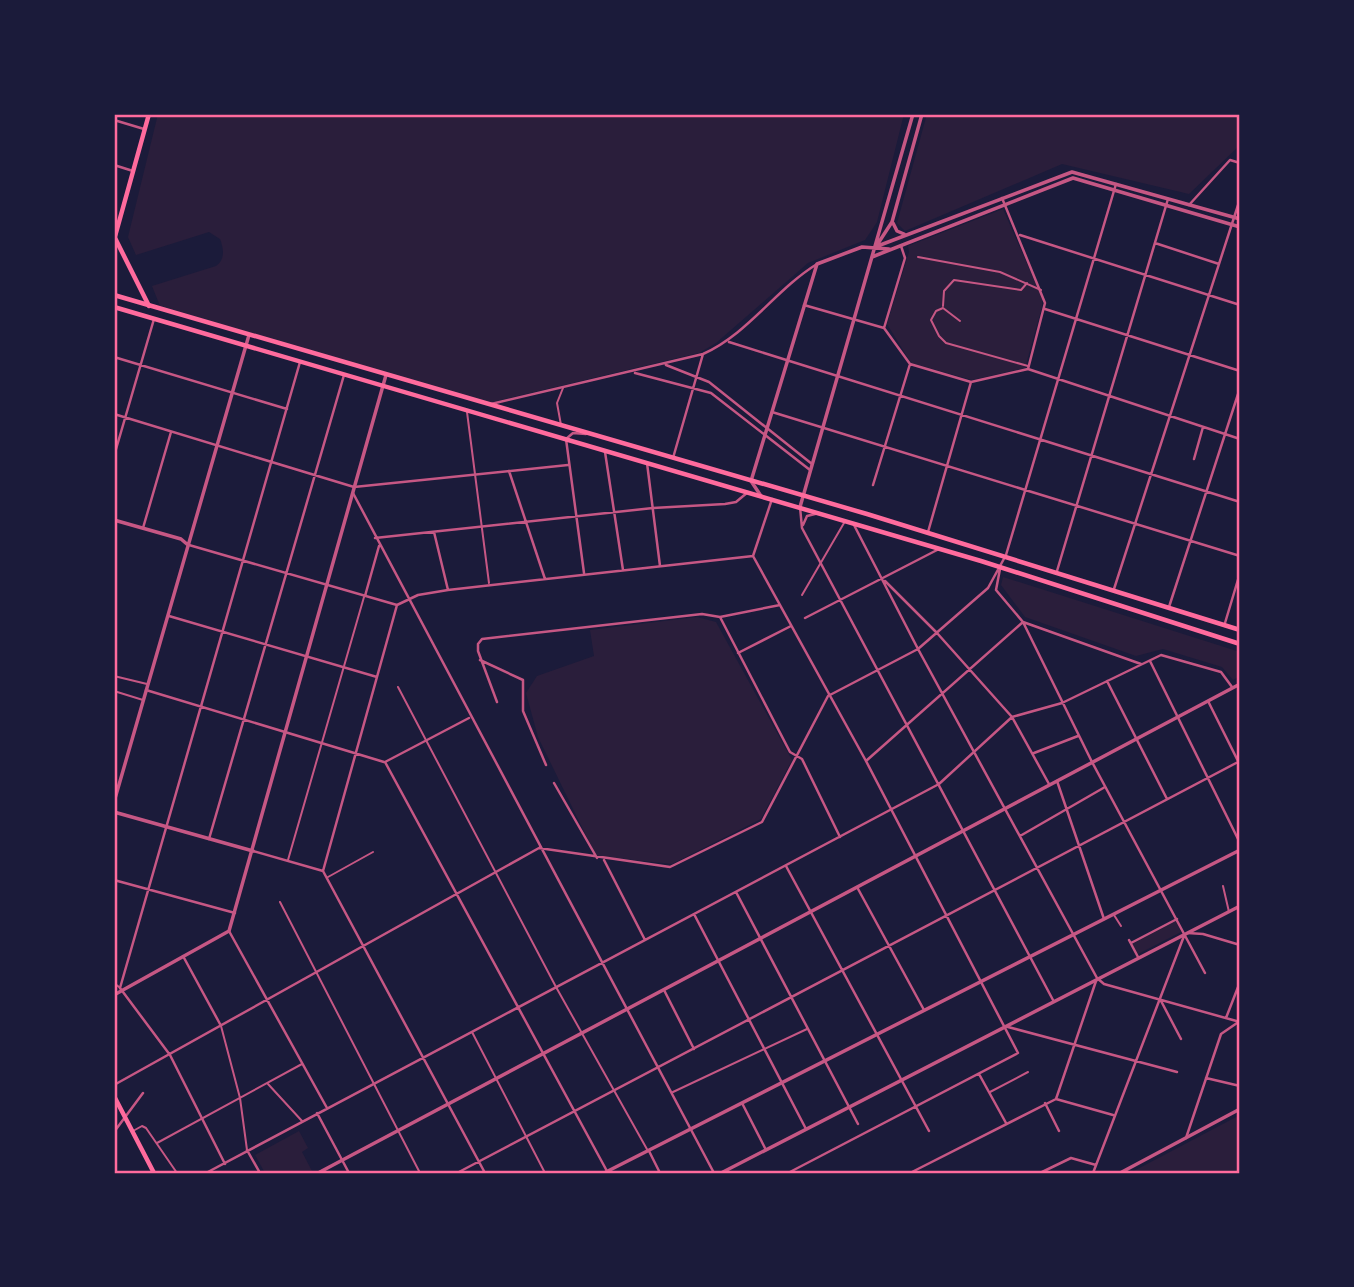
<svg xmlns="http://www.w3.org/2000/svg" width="1354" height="1287" font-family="Lato,sans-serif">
<rect width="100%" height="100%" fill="#1b1b3a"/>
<!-- green -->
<path fill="#2a1e3b" d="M158,114H904L877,222L865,240L808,263L716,343L699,353L488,403L160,306L152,286L216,266C225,260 224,249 220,239L209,232L136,255L128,237Z
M927,114H1240V145L1189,194L1062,164L905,231L897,223Z
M1003,209L1042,298V307L1025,368L972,380L911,363L887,324L909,252L908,246Z
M1003,577L1240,652V676L1233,680L1222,667L1163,649L1136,656L1025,617L1001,585Z
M697,617L716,622L792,760L761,819L672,864L596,856L538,737L526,693L537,676L594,656L590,630Z
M1176,921L1181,932L1138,954L1132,944Z
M1240,1115V1173H1130Z
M299,1131L308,1148L302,1152L312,1171L265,1173L255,1155Z"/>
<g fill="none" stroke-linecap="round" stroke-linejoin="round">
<!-- service -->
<path stroke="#c65784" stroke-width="2" d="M802,595L844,523
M1223,886L1229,912
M673,1092L807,1029
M990,1092L1028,1072"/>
<!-- pedestrian -->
<path stroke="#c65784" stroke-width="2" d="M918,257L1000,272L1041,290
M943,306L944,291L954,280L1021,290L1027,283
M960,321L943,308L936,311L931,320L939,336L946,343L1028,366
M467,412L489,583
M561,425L557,403L563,388
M114,676L147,684
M398,687L556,987L648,1151
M114,691L143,700
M288,860L364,597
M328,877L373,852
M280,902L420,1173
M1114,915L1121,926
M114,983L119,987
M221,1026L240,1098L247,1150
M472,1032L545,1173
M268,1084L302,1121
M133,1131L142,1126L146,1128L177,1173
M157,1143L302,1064"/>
<!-- minor -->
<path stroke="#c65784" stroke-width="2.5" d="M114,120L144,129
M114,165L133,171
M1002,198L1045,303L1028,369
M1189,205L1230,160L1240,163
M1020,235L1240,305
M1155,243L1219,264
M804,305L884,328L910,364L971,382L1028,369L1240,439
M1045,309L1240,371
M884,328L905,258L901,246
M729,342L1240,502
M114,357L287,409
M666,365L709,382L812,464
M635,373L711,393L810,470
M491,404L703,354C748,334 775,290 817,264
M772,412L1240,556
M114,414L354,487L568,465
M605,452L623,570
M114,456L154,319
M673,458L703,354
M1194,459L1203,427
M647,463L660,566
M509,471L545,579
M873,485L910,364
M353,493L714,1173
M800,507L802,528L1053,1000
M803,525L807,516L815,514
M854,525L918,649L1097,978L1104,984L1240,1022
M143,528L171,432
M434,532L448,590
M928,532L971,382
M375,538L653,508L725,504L736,502L748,492
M189,545L397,605
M753,556L866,761L1018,1053L788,1173
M753,556L772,499
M1000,569L996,590L1023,622L1092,762L1205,973
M1057,571L1168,199
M584,573L566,439L573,433L586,434
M885,581L937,633L1012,717L1049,784
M1114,589L1240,199
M365,596L379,546
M397,605L418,595L448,590L753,556
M1169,607L1240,388
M169,616L377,677
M720,617L790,752L802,759L840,837
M805,618L939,549
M1225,623L1240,573
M738,653L791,626
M480,660L523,680V711L546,765
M1150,661L1240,843
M1107,681L1167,799
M146,690L384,762
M828,696L918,649L988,588L1006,555L1116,184
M1208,701L1240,765
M497,702L478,651V644L482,639L702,614L720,617L780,605
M1034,753L1078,736
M866,761L1023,622L1141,664
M385,762L608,1173
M385,762L469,718
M1057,781L1104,919
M554,783L597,858
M1020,836L1105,787
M209,839L344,375
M253,851L323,871
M604,860L645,940
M786,866L929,1131
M323,871L485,1173
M323,871L397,605
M114,880L235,913
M857,887L924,1010
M736,892L858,1124
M694,914L806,1129
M229,931L327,1108
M1188,933L1203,934L1240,945
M1129,940L1138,957
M1131,943L1177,919
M183,956L220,1024
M664,990L694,1049
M1160,999L1181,1039
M1226,1018L1240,982
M1008,1027L1177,1072
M979,1074L1006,1123
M1206,1078L1240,1086
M114,1085L539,848L670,867L762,822L828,696
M1056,1099L1096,981
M1056,1099L1113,1115
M742,1103L766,1150
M1045,1103L1059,1131
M317,1113L349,1173
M114,1132L143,1093
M1186,1138L1221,1034L1237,1023
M247,1150L260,1173
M649,1151L660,1173
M225,1164L170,1055L120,988L300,362
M206,1173L939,784L1012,717L1062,703L1161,655L1221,672L1232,687
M457,1173L1240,761
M910,1173L1056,1099
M1040,1173L1071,1158L1096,1165
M1093,1173L1184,936"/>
<!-- tertiary -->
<path stroke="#c65784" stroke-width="3.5" d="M893,223L897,231L904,234
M877,245L892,222L922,114
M875,247L1072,172L1240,219
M872,257L1073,178L1240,227
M761,496L751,481L817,264L862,247L889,249
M800,507L913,114
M114,520L181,539L188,545
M114,802L249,335
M114,812L253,851
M114,995L229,931L386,375
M318,1173L1240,684
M604,1173L1240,850
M721,1173L1240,906
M1120,1173L1240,1109"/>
<!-- secondary -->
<path stroke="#ff6b9d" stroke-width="4.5" d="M115,238L149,306
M114,240L149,114
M114,1096L154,1173"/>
<!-- primary -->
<path stroke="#ff6b9d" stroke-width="4.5" d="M114,295L867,514L1240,630
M114,307L981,561L1240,644"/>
</g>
<!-- border -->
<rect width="1354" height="1287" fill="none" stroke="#1b1b3a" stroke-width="231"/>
<rect x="116" y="116" width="1122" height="1056" fill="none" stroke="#ff6b9d" stroke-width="2.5"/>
</svg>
